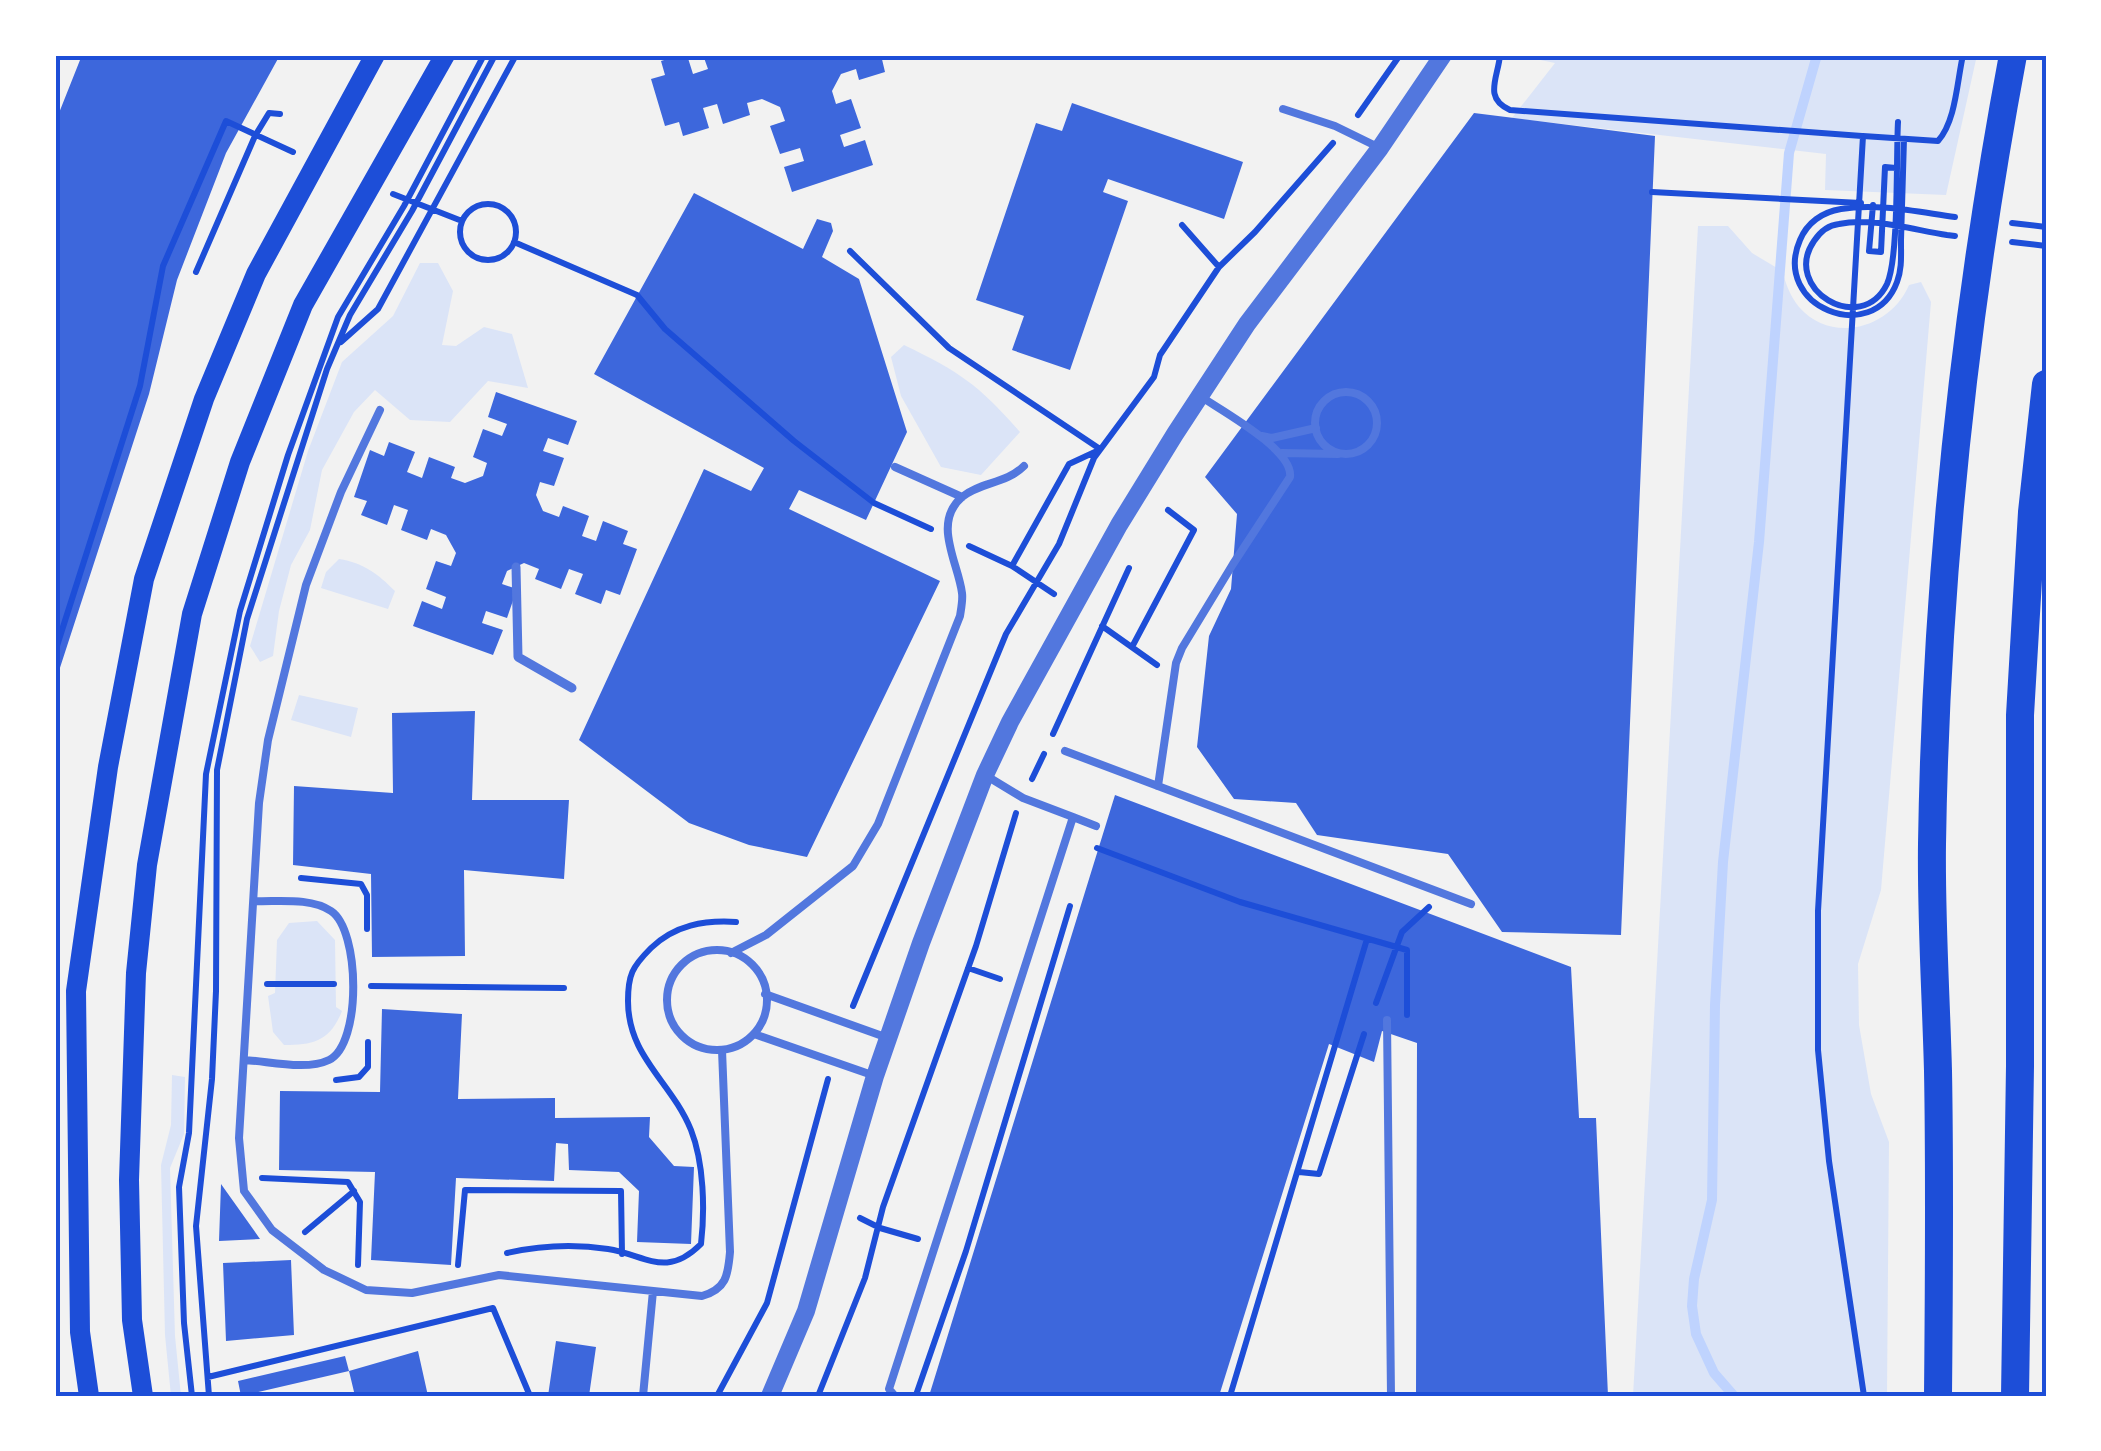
<svg xmlns="http://www.w3.org/2000/svg" width="2101" height="1451" font-family="'Fira Sans Condensed',sans-serif">
<rect width="100%" height="100%" fill="#f2f2f2"/>
<!-- green -->
<path fill="#dbe4f7" d="M1527,55H1977L1946,195L1825,190L1826,154L1512,118L1555,63L1526,57Z
M1698,226H1728L1752,253L1782,271C1786,284 1790,296 1799,307C1832,345 1891,328 1909,285L1921,282L1931,302L1881,890L1858,964L1859,1025L1871,1094L1889,1142L1887,1396H1633Z
M420,263H438L453,291L442,345L456,346L484,327L512,334L528,388L488,381L450,422L410,420L375,390L354,412L322,470L310,530L291,565L279,611L273,656L260,662L250,646L308,451L342,362L393,316Z
M904,345C960,372 979,385 1020,432L981,475L941,467L901,396L891,357Z
M339,559C364,563 378,574 395,591L388,609L321,588L326,572Z
M299,695L358,708L351,737L291,720Z
M317,921L335,940L336,1007L342,1011C330,1041 314,1045 284,1045L273,1032L268,996L275,993L277,940L289,923Z
M172,1075L185,1077L184,1134L170,1168L175,1336L181,1396H171L165,1335L161,1165L171,1125Z"/>
<g fill="none" stroke-linecap="round" stroke-linejoin="round">
<!-- stream -->
<path stroke="#bfd3fe" stroke-width="10" d="M1734,1396L1714,1373L1696,1334L1692,1306L1694,1279L1712,1200L1715,1005L1723,862L1759,542L1789,153L1817,55"/>
</g>
<!-- building -->
<path fill="#3d67dc" d="M82,55H280L226,153L177,280L149,394L56,680L55,123Z
M680,55H687L693,74L708,69L703,55H881L885,72L859,80L856,69L841,74L832,91L836,104L851,99L861,128L840,135L844,147L865,140L873,165L792,192L784,167L804,161L800,148L780,154L770,126L785,121L780,107L762,99L747,103L750,115L723,124L717,104L703,108L709,128L683,136L679,122L665,126L651,79L665,75L661,61Z
M1072,103L1243,162L1224,219L1108,179L1103,192L1128,201L1070,370L1012,350L1024,316L976,300L1036,123L1062,131Z
M1474,113L1655,136L1621,935L1502,932L1448,854L1317,835L1296,803L1234,799L1197,747L1209,636L1231,589L1237,514L1205,477Z
M694,193L803,249L817,219L831,223L833,231L822,257L859,279L907,432L866,520L799,490L789,509L940,581L807,857L749,845L689,823L579,740L704,469L751,491L764,468L594,374Z
M496,392L577,421L568,445L548,438L543,451L564,458L554,486L540,482L536,495L543,511L559,517L563,506L589,516L582,536L596,541L603,521L628,531L623,544L637,549L620,595L606,590L601,604L575,594L583,574L569,569L561,589L535,579L539,569L524,563L507,571L502,584L517,589L507,618L486,611L482,623L503,630L493,655L413,626L422,601L442,609L446,597L426,589L436,561L451,566L456,553L446,535L431,529L427,540L401,530L408,510L394,505L387,525L361,515L367,501L354,497L370,450L384,456L389,442L415,452L407,472L422,478L429,457L455,467L451,478L465,483L483,476L487,463L473,457L483,429L502,436L507,424L488,417Z
M475,711L472,800H569L564,879L464,870L465,956L372,957L371,874L293,865L294,786L393,793L392,713Z
M1115,795L1571,967L1579,1118H1596L1608,1396H1416L1417,1043L1382,1031L1374,1062L1329,1044L1219,1396H929Z
M382,1009L462,1014L458,1099L555,1098V1118L650,1117L649,1137L674,1166L694,1167L691,1244L637,1242L639,1191L619,1172L569,1170L568,1144L556,1143L554,1181L456,1178L451,1265L371,1260L375,1172L279,1170L280,1091L380,1092Z
M221,1184L260,1239L219,1241Z
M291,1260L294,1335L226,1341L223,1263Z
M556,1341L596,1347L589,1396H548Z
M418,1351L428,1396H355L349,1371L241,1396L238,1381L345,1356L349,1371Z"/>
<g fill="none" stroke-linecap="round" stroke-linejoin="round">
<!-- path -->
<path stroke="#1d4ed8" stroke-width="6" d="M1500,55C1498,78 1483,98 1510,110L1862,136
M1358,115L1400,55
M1898,122C1896,156 1899,258 1887,284C1861,337 1781,289 1814,241C1820,232 1829,225 1839,224C1872,217 1914,230 1947,235L1955,236
M1904,139L1901,240V243C1901,256 1902,269 1897,282C1873,347 1771,307 1800,240C1807,223 1822,212 1841,209C1878,203 1918,212 1955,217
M1652,192L1861,203
M393,194L462,221
M460 232a28 28 0 1 1 56 0a28 28 0 1 1-56 0Z
M1873,205L1869,251L1881,252L1885,167L1896,168
M2012,223L2046,227
M1182,225L1219,267
M514,242L637,295L665,329L794,441L874,503L931,529
M2012,242L2046,246
M850,251L949,348L1100,449
M196,272L255,136L269,113L280,114
M341,342L378,309L516,55
M969,546L1012,566L1054,594
M1012,566L1069,464L1097,451
M1102,626L1157,665
M1132,647L1194,530L1168,510
M55,652L140,386L163,266L226,121L293,152
M1053,734L1129,568
M1032,779L1044,754
M1097,848L1240,902L1407,950V1015
M301,878L361,884L367,895V929
M968,968L1000,979
M267,984H334
M371,986L564,988
M1376,1003L1402,932L1429,907
M853,1006L1006,634L1059,544L1094,458L1154,377L1160,355L1219,267L1255,232L1333,143
M336,1080L359,1077L368,1067V1042
M1299,1172L1319,1174L1364,1034
M262,1178L348,1182L360,1202L358,1265
M860,1218L880,1228L918,1239
M305,1232L354,1191
M507,1253C538,1246 575,1244 608,1249C646,1255 666,1279 701,1244C705,1210 704,1163 691,1130C671,1081 628,1057 628,1001C628,975 632,967 651,948C675,925 704,920 736,922
M458,1265L465,1190L621,1191L622,1254
M208,1377L493,1308L530,1396
M916,1395L966,1251L1070,906
M192,1396L184,1323L179,1187L189,1133L206,774L240,611L288,455L338,317L404,206L484,55
M209,1396L196,1226L212,1079L216,991L217,770L247,619L327,369L350,315L412,211L495,55
M717,1396L767,1303L828,1079
M818,1396L865,1278L883,1207L976,946L1016,813
M1230,1396L1367,939
M1864,1396L1829,1161L1818,1050V911L1863,136L1938,141C1956,121 1957,81 1963,55"/>
<!-- service -->
<path stroke="#5277de" stroke-width="8" d="M1283,109L1335,126L1380,148
M1315 423a31 31 0 1 1 62 0a31 31 0 1 1-62 0Z
M380,410L341,492L306,585L268,740L259,803L239,1138L244,1191L272,1230L324,1270L366,1290L412,1293L499,1275L702,1296C726,1289 728,1276 730,1252L722,1050
M1262,436L1272,438L1316,428
M1282,453L1338,454
M895,467L962,497
M1065,751L1471,904
M1158,786L1176,663L1182,648L1233,564L1290,477C1294,450 1222,411 1200,396
M1073,817L1096,826
M667 1000a50 50 0 1 1 100 0a50 50 0 1 1-100 0Z
M731,953L766,935L853,866L878,824L960,616C961,609 963,600 962,593C958,562 932,523 962,497C980,482 1006,484 1024,466
M765,994L888,1038
M1387,1020L1391,1396
M754,1034L875,1076
M244,1060C268,1061 306,1071 329,1060C362,1044 360,930 331,911C310,897 277,902 254,901
M643,1396L653,1291
M895,1396L889,1389L1073,817L1023,798L985,775"/>
<!-- pedestrian -->
<path stroke="#5277de" stroke-width="9" d="M516,567L518,657L572,688"/>
<!-- tertiary -->
<path stroke="#5277de" stroke-width="18" d="M770,1396L806,1311L875,1076L921,943L985,775L1010,722L1119,525L1175,434L1247,324L1380,148L1443,55"/>
<!-- secondary -->
<path stroke="#1d4ed8" stroke-width="20" d="M89,1396L80,1332L76,991L108,767L144,579L204,399L256,274L375,55
M143,1396L132,1320L129,1180L136,973L147,865L192,614L240,462L303,305L445,55"/>
<!-- motorway -->
<path stroke="#1d4ed8" stroke-width="28" d="M1938,1396C1939,1288 1940,1179 1938,1071C1936,995 1931,919 1932,844C1936,578 1964,316 2013,55
M2015,1396L2020,1066V715L2032,512L2046,384"/>
</g>
<!-- border -->
<rect width="2101" height="1451" fill="none" stroke="#ffffff" stroke-width="115"/>
<rect x="58" y="58" width="1986" height="1336" fill="none" stroke="#1d4ed8" stroke-width="4"/>
</svg>
